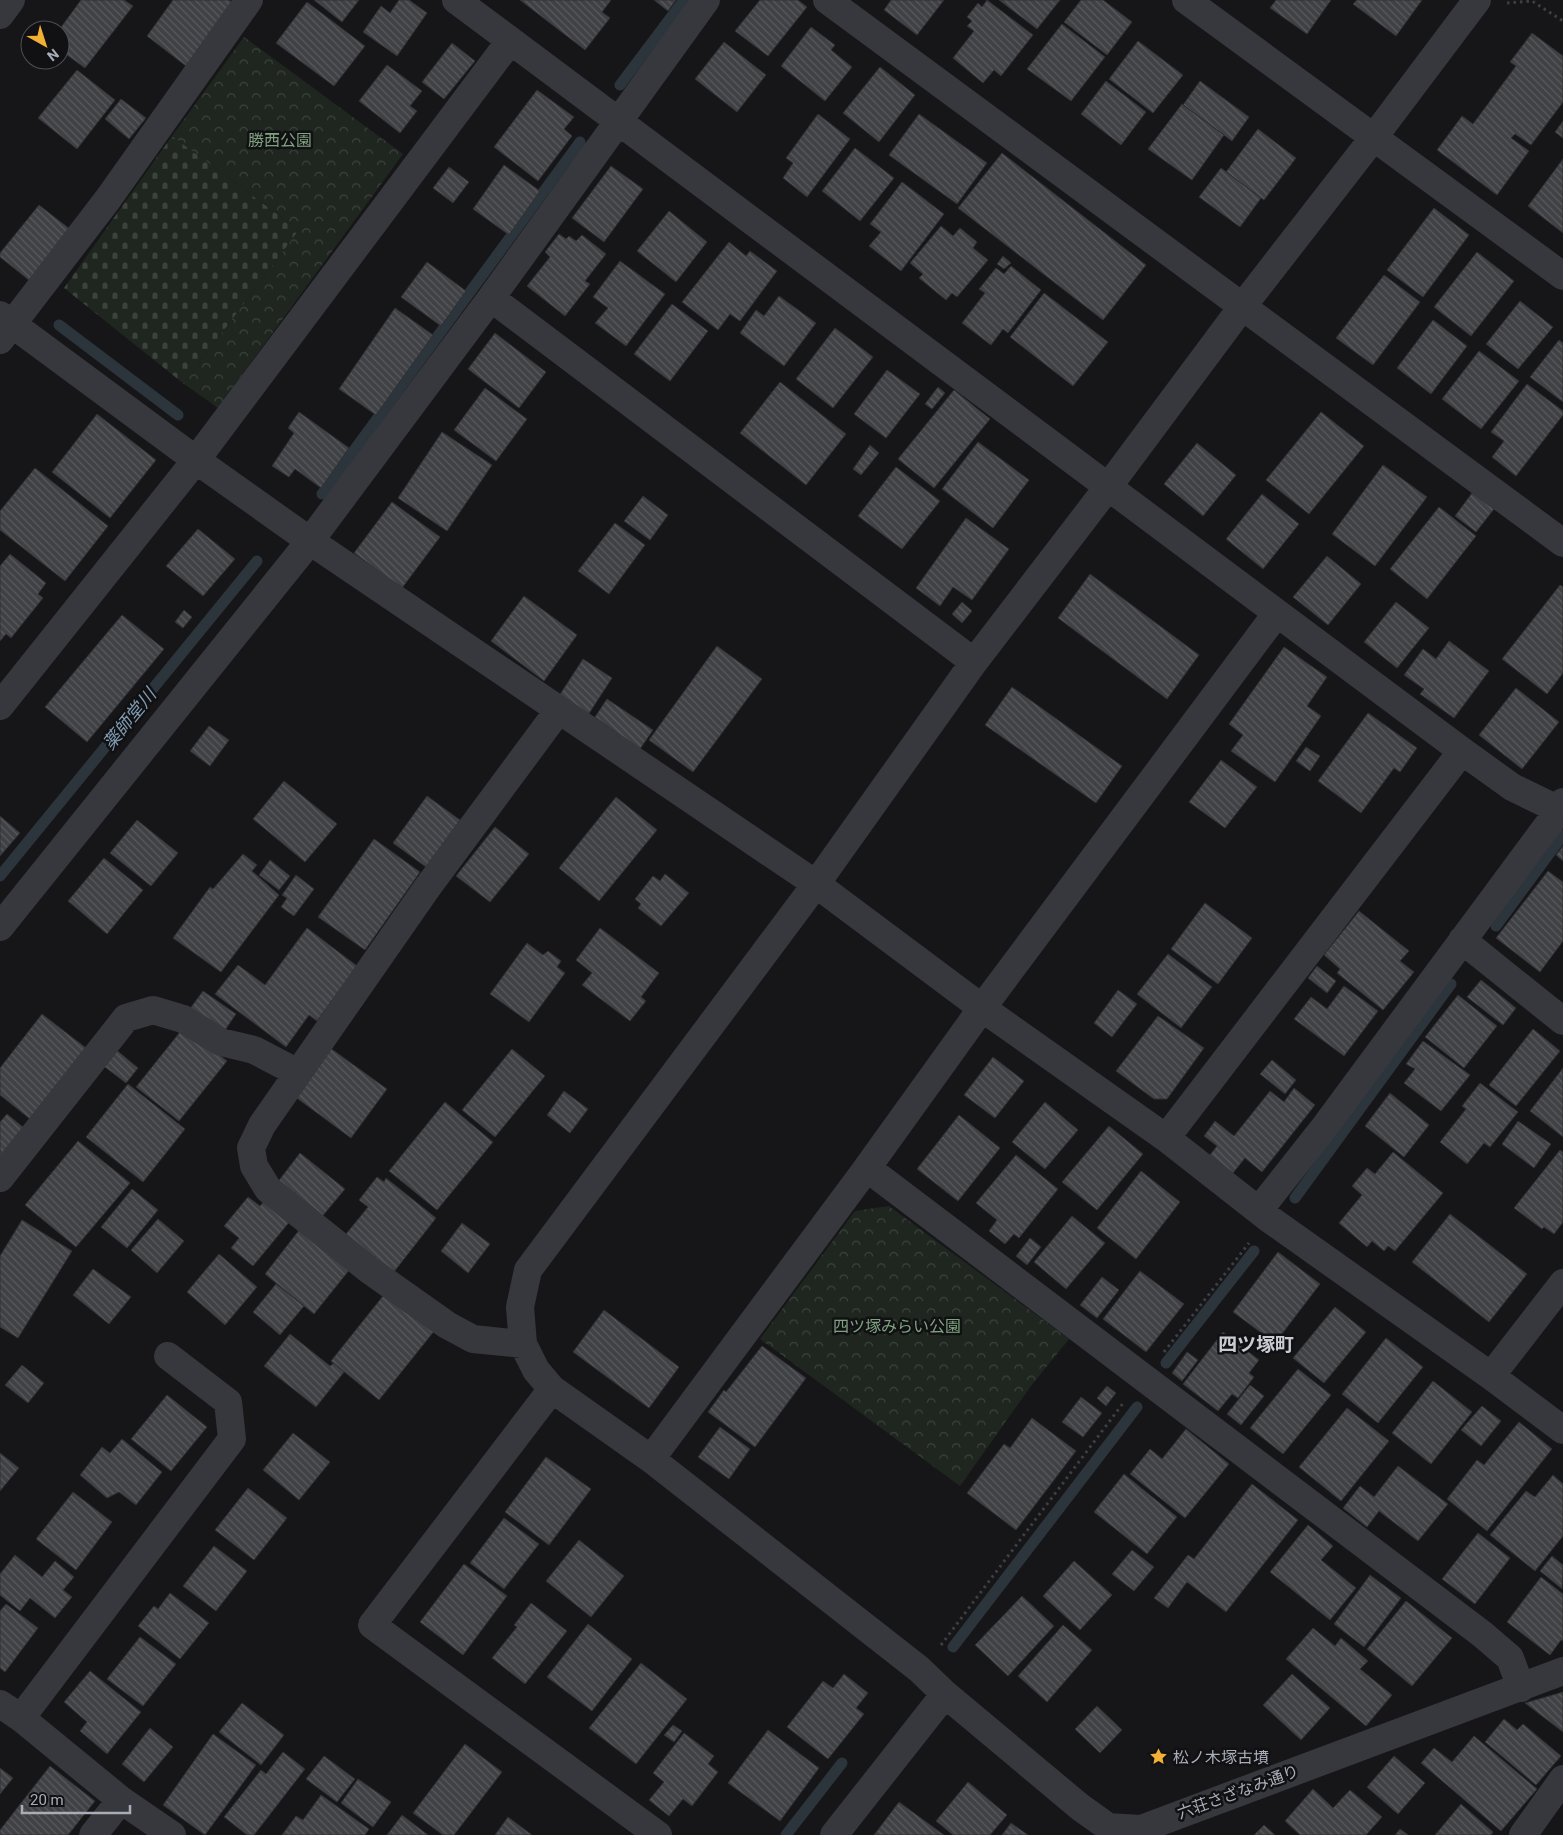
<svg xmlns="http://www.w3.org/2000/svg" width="1563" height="1835" font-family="Roboto,'Noto Sans JP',sans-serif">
<defs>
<pattern id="cemetery-stones" width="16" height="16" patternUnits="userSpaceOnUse" patternTransform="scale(1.25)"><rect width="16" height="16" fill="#1e261f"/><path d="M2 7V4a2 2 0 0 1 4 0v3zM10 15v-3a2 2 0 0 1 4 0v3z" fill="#3c433d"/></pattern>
<pattern id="park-crowns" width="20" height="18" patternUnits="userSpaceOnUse" patternTransform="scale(1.25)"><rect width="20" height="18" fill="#1e261f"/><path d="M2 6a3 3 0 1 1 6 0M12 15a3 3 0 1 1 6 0" fill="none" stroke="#3c433d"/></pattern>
<pattern id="building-back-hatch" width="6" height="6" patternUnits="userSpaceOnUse" patternTransform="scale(1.25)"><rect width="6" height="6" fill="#404145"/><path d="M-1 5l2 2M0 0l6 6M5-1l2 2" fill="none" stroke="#595a5e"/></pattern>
</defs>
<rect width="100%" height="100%" fill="#161618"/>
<!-- cemetery -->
<path fill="url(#cemetery-stones)" d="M172,136L299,230L184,384L64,288Z"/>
<!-- park -->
<path fill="url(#park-crowns)" d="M244,37L403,154L218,408L184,384L299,230L172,136Z
M889,1206L1069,1339L1031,1386L960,1486L760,1339L855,1211Z"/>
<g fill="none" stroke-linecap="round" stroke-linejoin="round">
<!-- stream -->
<path stroke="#2c353c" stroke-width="11" d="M620,85L684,0
M59,325L178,415
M322,494L580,142
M0,876L257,561
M1496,926L1563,835
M1295,1198L1451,984
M1166,1363L1254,1251
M953,1647L1137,1407
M786,1835L842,1763"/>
</g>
<!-- building -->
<path fill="url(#building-back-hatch)" stroke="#303034" d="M81,0H124L133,6L85,68L60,50L59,30Z
M173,0H229L233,3L186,66L147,36Z
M314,0H359L342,22Z
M399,0H409L427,13L397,56L363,32L381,6L390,13Z
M520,0H611L602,12L610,18L585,50Z
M654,0H676L668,11Z
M760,0H798L807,7L768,56L735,31Z
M891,0H944L917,35L884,10Z
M987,0L1033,35L1001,76L994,70L983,83L953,58L974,31L967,26L972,21L967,17L978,3L982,7Z
M999,0H1060L1037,29Z
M1081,0H1103L1132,22L1107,55L1064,22Z
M1276,0H1331L1307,34L1270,8Z
M1357,0H1422L1396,36L1353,4Z
M307,2L365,46L334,86L276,43Z
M1062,24L1105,57L1071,101L1027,69Z
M811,27L835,45L831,50L852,67L825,101L781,66Z
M1532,33L1563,56V102L1531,145L1515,134L1511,138L1529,151L1497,195L1437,150L1462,116L1473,124L1516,66L1510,62Z
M1138,41L1183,75L1153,113L1109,79Z
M724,42L766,75L737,112L695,79Z
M452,43L475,61L444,99L422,82Z
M387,65L422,91L410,106L417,111L400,133L359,101Z
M880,67L915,95L879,142L843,113Z
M77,70L115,100L77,149L38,118Z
M1106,81L1146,112L1121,145L1081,114Z
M1200,81L1249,117L1232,141L1183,105Z
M537,90L574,117L564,129L572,136L538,181L494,147Z
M121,99L146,118L129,139L105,119Z
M1182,104L1224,135L1192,180L1148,149Z
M818,114L850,139L807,197L783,178L793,163L786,158Z
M919,114L987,163L957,204L889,155Z
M1563,121V138L1555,132Z
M1258,129L1296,158L1264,200L1226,172Z
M855,148L894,178L860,221L822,191Z
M1002,153L1146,265L1103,320L958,208Z
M1563,159V233L1528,206Z
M504,165L540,191L509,235L473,209Z
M611,166L643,189L604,242L572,218Z
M449,167L469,182L453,203L433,188Z
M1221,168L1261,198L1240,227L1199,197Z
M902,182L944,214L901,271L869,246L881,232L870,224Z
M39,205L71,230L30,281L0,257V253Z
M1434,208L1469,235L1423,297L1387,270Z
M669,211L707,242L676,282L637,251Z
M941,226L953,236L960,228L977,242L973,248L988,260L957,297L952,293L946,300L919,278L923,274L910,263Z
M559,234L566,239L569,236L576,241L582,235L606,254L585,281L590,284L565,316L527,286L550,257L545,252Z
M729,242L746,256L750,251L777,271L740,321L730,314L718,330L682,302Z
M1477,252L1514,281L1471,336L1434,307Z
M1003,256L1011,263L1004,269L997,264Z
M620,261L665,294L626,346L595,323L608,308L593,297Z
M427,262L466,291L441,326L401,297Z
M1011,266L1041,290L1008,333L1003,329L991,345L962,323L985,293L979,289L996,268L1004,274Z
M1384,275L1420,302L1373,365L1336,338Z
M1044,293L1108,342L1073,386L1010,337Z
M779,296L816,323L784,366L740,333L756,310L764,316Z
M1520,301L1553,327L1518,369L1486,344Z
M672,304L708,331L670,381L634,354Z
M395,308L433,335L376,415L339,389Z
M1433,320L1467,346L1431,394L1397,368Z
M835,328L873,357L833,408L796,379Z
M495,333L546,372L519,408L468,369Z
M1559,340L1563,343V402L1530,377Z
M1479,351L1519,381L1481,429L1442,399Z
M887,370L920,394L886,438L854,414Z
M780,382L846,434L806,485L740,433Z
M1527,384L1563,411V415L1516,476L1492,457L1504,441L1491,432Z
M938,387L945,393L932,409L925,404Z
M485,388L527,419L496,461L454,430Z
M954,390L990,419L934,488L898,459Z
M299,412L349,448L321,488L295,469L289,477L272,466L294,433L288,428Z
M1321,412L1364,446L1309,514L1266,480Z
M97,414L156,460L110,518L52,472Z
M442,432L492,465L447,531L398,498Z
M978,442L1029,480L993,528L942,489Z
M1197,443L1236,475L1203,516L1164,484Z
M870,445L879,453L861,475L853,469Z
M1383,465L1427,497L1375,566L1332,534Z
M896,467L940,501L902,549L858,516Z
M35,468L108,526L65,581L0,530V511Z
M1472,493L1494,509L1476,532L1455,516Z
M1262,494L1299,524L1263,569L1226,539Z
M643,496L668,515L650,540L624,521Z
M392,502L440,537L402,588L354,553Z
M1439,507L1476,536L1427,599L1390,569Z
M966,518L1009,549L972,600L953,587L940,606L916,588Z
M615,523L645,545L609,594L578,571Z
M198,529L235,559L203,596L166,566Z
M10,554L46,583L38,594L43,598L11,638L6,634L0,641V566Z
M1327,556L1361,584L1328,625L1293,597Z
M1090,574L1199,655L1167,699L1058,618Z
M1560,585L1563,587V673L1547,694L1502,659Z
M524,596L577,635L544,681L491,641Z
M962,602L972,611L962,623L952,614Z
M1396,602L1429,628L1397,668L1364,642Z
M184,610L192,617L183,628L175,622Z
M122,615L164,649L87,742L45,707Z
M1449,641L1489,671L1454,718L1420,694L1424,689L1404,675L1423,649L1436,659Z
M717,646L762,679L693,772L649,740Z
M1284,647L1327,677L1307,706L1321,716L1275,782L1231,751L1243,735L1229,724Z
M583,659L612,678L588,715L559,696Z
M1012,687L1122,766L1096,803L985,725Z
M1516,688L1559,722L1522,769L1479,735Z
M607,699L653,730L640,749L595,717Z
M1368,713L1417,748L1400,772L1394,768L1361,813L1318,781Z
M209,726L229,740L210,766L190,751Z
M1306,747L1320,756L1310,771L1296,761Z
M1221,760L1257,787L1225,828L1189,802Z
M284,781L337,824L305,862L253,819Z
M427,796L460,820L426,867L393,843Z
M616,797L657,830L599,901L559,868Z
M0,816L20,833L0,856Z
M137,820L178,853L151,886L110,853Z
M495,827L529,854L490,902L456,876Z
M374,839L420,872L365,950L318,917Z
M1563,846V861L1556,855Z
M243,854L257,865L252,871L279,895L221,972L173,938L210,887L213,889Z
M104,858L143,890L107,934L68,901Z
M270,860L290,876L279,890L259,875Z
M1548,871L1563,882V941L1540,972L1496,938Z
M665,874L689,893L661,926L638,908L641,904L635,899L653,876L660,881Z
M296,875L314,889L294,916L281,907L287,898L282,895Z
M1205,903L1252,938L1218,984L1171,949Z
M1359,911L1409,951L1400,961L1414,972L1383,1010L1337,973L1340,969L1324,955Z
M307,928L357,966L317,1021L309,1015L286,1047L215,994L238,965L265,985Z
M600,928L659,973L641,997L646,1001L630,1021L582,985L592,973L576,960Z
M527,943L543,955L548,951L561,961L557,967L565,973L529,1022L490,994Z
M1168,954L1212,987L1181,1028L1137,994Z
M1317,966L1336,981L1327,993L1308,978Z
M1481,980L1516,1008L1503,1025L1467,997Z
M1344,986L1378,1011L1344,1056L1294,1019L1311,997L1327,1009Z
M1118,990L1137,1004L1112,1037L1094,1023Z
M203,991L236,1014L223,1033L189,1010Z
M1458,995L1497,1026L1464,1068L1425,1037Z
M42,1014L86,1048L30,1119L0,1095V1068Z
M1158,1016L1204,1048L1167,1099H1154L1116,1071Z
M184,1027L227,1061L179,1121L136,1087Z
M1533,1029L1560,1051L1516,1106L1489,1085Z
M1423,1041L1470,1075L1441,1111L1404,1083L1415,1069L1406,1064Z
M326,1045L387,1089L351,1138L290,1093Z
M114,1048L138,1068L126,1083L101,1064Z
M512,1049L545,1076L495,1137L462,1110Z
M993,1057L1024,1081L995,1118L964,1095Z
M1272,1060L1296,1080L1285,1094L1260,1074Z
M1563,1068V1137L1530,1111Z
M1480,1083L1518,1112L1490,1147L1484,1143L1467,1164L1440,1142L1466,1109L1462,1106Z
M128,1084L185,1129L143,1182L86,1137Z
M1294,1088L1315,1105L1262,1172L1245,1158L1233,1173L1210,1155L1217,1146L1204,1136L1215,1121L1234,1136L1270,1091L1284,1102Z
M564,1091L588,1109L570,1133L547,1115Z
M1390,1093L1429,1125L1404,1157L1365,1126Z
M445,1102L493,1142L437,1210L389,1171Z
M1045,1102L1078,1130L1045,1169L1012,1142Z
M7,1114L30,1133L0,1168V1122Z
M959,1115L1000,1148L958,1201L917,1169Z
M1518,1121L1551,1144L1534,1168L1502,1144Z
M1109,1126L1143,1154L1097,1210L1062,1182Z
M78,1141L130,1183L76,1247L25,1205Z
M1560,1150L1563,1152V1222L1554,1234L1544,1227L1542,1229L1514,1208Z
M1393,1152L1443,1193L1395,1251L1388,1246L1384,1251L1372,1241L1367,1247L1339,1223L1362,1195L1352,1186L1367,1168L1375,1174Z
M300,1153L345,1189L320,1219L277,1183Z
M1016,1155L1058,1189L1019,1238L1014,1234L1005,1244L989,1231L997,1220L976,1203Z
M1141,1171L1180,1202L1136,1259L1097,1228Z
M377,1177L384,1182L386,1178L436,1218L390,1277L342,1239L368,1207L359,1200Z
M132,1189L158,1210L127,1248L101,1227Z
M248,1197L260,1206L266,1199L291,1220L253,1266L231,1248L239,1238L224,1226Z
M1450,1214L1527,1274L1489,1322L1412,1262Z
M1072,1216L1105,1243L1066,1289L1034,1262Z
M158,1219L184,1241L157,1273L131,1250Z
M22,1220L72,1251L18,1338L0,1327V1256Z
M462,1223L490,1244L468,1273L441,1251Z
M300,1229L350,1269L314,1314L265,1274Z
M1030,1238L1041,1247L1027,1265L1016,1256Z
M1278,1252L1320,1284L1275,1343L1233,1312Z
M219,1254L257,1287L225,1325L187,1292Z
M93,1269L131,1297L109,1324L73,1295Z
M1140,1271L1184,1304L1146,1352L1103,1319Z
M1102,1277L1119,1290L1097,1318L1080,1305Z
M276,1284L304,1306L280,1335L253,1312Z
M387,1291L435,1330L379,1400L331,1361Z
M1335,1307L1366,1332L1324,1383L1293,1358Z
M604,1310L679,1367L649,1408L573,1352Z
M1223,1332L1259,1360L1249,1373L1254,1377L1238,1398L1232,1394L1218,1411L1183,1384Z
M290,1334L330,1366L334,1363L344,1372L316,1407L264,1366Z
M1386,1338L1423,1367L1378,1423L1342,1394Z
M762,1346L806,1378L755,1447L708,1412L724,1390L726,1392Z
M1187,1352L1198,1360L1182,1381L1172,1373Z
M22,1365L44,1383L28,1403L5,1385Z
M1298,1369L1331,1395L1283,1454L1250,1428Z
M1433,1381L1472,1412L1431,1464L1392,1433Z
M1250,1385L1264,1396L1241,1425L1227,1414Z
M1107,1386L1116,1393L1106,1406L1097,1398Z
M167,1395L207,1427L171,1471L131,1439Z
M1081,1397L1102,1413L1083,1437L1062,1422Z
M1482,1406L1501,1421L1481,1446L1461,1430Z
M1347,1408L1389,1441L1341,1501L1299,1467Z
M1032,1418L1076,1451L1016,1530L967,1493L1004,1444L1010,1448Z
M1519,1422L1552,1449L1487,1531L1447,1499L1477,1460L1484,1465Z
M720,1427L750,1449L729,1479L698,1457Z
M1186,1429L1229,1464L1185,1518L1130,1474L1150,1449L1162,1459Z
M293,1433L330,1462L299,1500L263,1470Z
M122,1439L162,1472L136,1505L119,1492L107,1498L80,1475L102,1447L110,1453Z
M0,1453L19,1468L0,1491Z
M546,1457L591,1489L549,1545L505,1512Z
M1398,1466L1448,1504L1418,1541L1379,1511L1367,1527L1343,1508L1360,1486L1374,1497Z
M1124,1474L1177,1517L1147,1554L1094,1512Z
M1553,1475L1563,1484V1536L1535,1571L1490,1535L1526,1491L1535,1497Z
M1252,1484L1298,1520L1226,1612L1187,1582L1168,1608L1154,1598L1188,1555L1194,1559Z
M248,1488L287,1518L254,1560L215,1530Z
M73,1492L112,1522L76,1570L36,1539Z
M504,1518L539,1544L504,1589L470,1563Z
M1308,1525L1333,1546L1321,1560L1356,1588L1330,1620L1270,1572Z
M1478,1533L1510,1558L1475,1604L1442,1579Z
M579,1540L624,1576L591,1617L546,1581Z
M214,1546L247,1571L216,1611L183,1586Z
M1132,1550L1154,1567L1134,1591L1112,1574Z
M15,1555L42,1577L55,1561L74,1577L63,1590L72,1597L55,1618L30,1598L20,1611L0,1595V1574Z
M1552,1556L1563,1565L1562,1589L1540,1571Z
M1074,1561L1112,1595L1080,1630L1043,1596Z
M464,1564L507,1596L463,1655L420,1622Z
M1370,1575L1401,1598L1364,1647L1334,1624Z
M1541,1577L1563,1594V1641L1561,1640L1550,1655L1507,1622Z
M170,1593L209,1623L180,1659L138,1626L154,1606L158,1609Z
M1022,1596L1054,1626L1008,1676L975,1645Z
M1406,1601L1452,1638L1412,1686L1367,1649Z
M531,1603L567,1631L525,1684L492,1658L517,1627L514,1625Z
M6,1604L38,1628L5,1672L0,1668V1611Z
M588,1624L632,1659L592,1711L547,1677Z
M1063,1625L1092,1650L1047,1702L1018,1676Z
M1313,1628L1335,1646L1341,1638L1368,1661L1360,1669L1392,1695L1366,1726L1286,1659Z
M140,1637L176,1664L143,1706L107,1679Z
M641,1663L687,1699L636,1764L589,1728Z
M90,1671L141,1712L107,1754L80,1731L87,1722L64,1702Z
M844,1674L868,1693L856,1708L864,1714L828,1759L787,1727L823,1681L833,1688Z
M1292,1674L1330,1708L1301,1740L1263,1705Z
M1563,1692V1732L1525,1703Z
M242,1703L284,1735L261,1765L219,1732Z
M1097,1706L1122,1730L1100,1753L1075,1729Z
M1504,1719L1517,1730L1523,1724L1561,1756L1536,1785L1485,1742Z
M673,1725L682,1731L674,1742L664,1735Z
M150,1728L173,1747L144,1782L122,1764Z
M768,1730L819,1768L780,1821L728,1783Z
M684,1733L714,1756L708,1764L718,1772L692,1806L683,1799L669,1816L649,1800L664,1782L653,1773Z
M213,1734L256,1765L205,1835L163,1805Z
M1474,1736L1537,1789L1501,1831L1421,1763L1434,1748L1452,1762Z
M465,1744L502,1772L454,1835H443L413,1813Z
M283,1752L305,1769L254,1835H247L224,1817L261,1770L266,1774Z
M324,1756L355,1779L337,1802L306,1779Z
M1394,1756L1425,1783L1398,1814L1367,1787Z
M50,1766L95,1801L68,1835H0V1830Z
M0,1768L13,1778L0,1794Z
M358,1779L391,1802L373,1827L341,1803Z
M968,1782L1007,1815L990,1835H953L936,1821Z
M1313,1789L1333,1808L1350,1790L1382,1817L1366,1835H1300L1285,1821Z
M321,1795L369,1829L365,1835H282L296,1816L303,1820Z
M899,1802L944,1835H874Z
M1461,1804L1493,1832L1491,1835H1435Z
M402,1815L428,1835H387Z
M508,1817L532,1835H495Z
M1011,1823L1028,1835H1002Z
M1264,1825L1275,1835H1254Z
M1400,1829L1408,1835H1395Z"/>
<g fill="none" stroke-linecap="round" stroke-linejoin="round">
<!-- path -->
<path stroke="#3d3f44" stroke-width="3" stroke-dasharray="2.5 4" stroke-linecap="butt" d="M1507,3L1532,1L1563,21
M1164,1352L1249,1243
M941,1645L1124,1402"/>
<!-- minor -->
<path stroke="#37383d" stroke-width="28" d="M456,0L1462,751L1512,787L1559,810
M827,0L1563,543
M1186,0L1563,276
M0,15L11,0
M491,298L974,662
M0,315L196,460L310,541L816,884L982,1008L1166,1138L1268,1218L1491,1376L1563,1430
M0,340L108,199L249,0
M0,706L196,460L510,41
M0,927L310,541L491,298L706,0
M1462,940L1563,1021
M1166,1138L1462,751
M867,1168L982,1008L1277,613
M0,1178L126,1018L153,1010L183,1019L221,1042L254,1050L298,1073
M1259,1210L1323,1129L1559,810L1563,802
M523,1344L473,1339L447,1325L368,1269L268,1189L254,1166L251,1148L262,1125L427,888L558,711
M1491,1376L1563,1283
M552,1389L372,1625L658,1835
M651,1459L867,1168L1482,1634L1510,1658L1521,1688
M945,1694L919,1669L651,1459L552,1389L536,1370L523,1344L520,1307L528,1270L816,884L974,662L1108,487L1242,307L1374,137L1477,0
M0,1704L21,1718L121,1800L172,1835
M21,1718L232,1439L228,1402L168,1356
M93,1835L121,1800
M834,1835L945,1694L1080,1807L1108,1827L1141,1829L1563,1671
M1523,1835L1563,1779"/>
</g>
<!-- icons -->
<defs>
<symbol id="sight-bare" viewBox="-9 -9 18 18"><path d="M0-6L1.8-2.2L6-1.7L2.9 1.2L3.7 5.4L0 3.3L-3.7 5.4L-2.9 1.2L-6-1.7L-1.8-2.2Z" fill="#f2b134" stroke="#111113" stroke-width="2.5" paint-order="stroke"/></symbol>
</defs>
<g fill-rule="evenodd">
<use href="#sight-bare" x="1146" y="1744" width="25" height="25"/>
</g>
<g text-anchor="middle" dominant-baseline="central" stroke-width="5" stroke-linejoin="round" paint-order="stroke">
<!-- park labels -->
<g font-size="16" fill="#7fa381" stroke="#111113">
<text x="280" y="140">勝西公園</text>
<text x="897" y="1326">四ツ塚みらい公園</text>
</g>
<!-- poi labels -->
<g font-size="16" fill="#a8adb8" stroke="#111113" text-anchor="start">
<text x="1173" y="1757">松ノ木塚古墳</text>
</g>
<!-- street labels -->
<g font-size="16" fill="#a8adb8" stroke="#111113">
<text transform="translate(1238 1792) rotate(-20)">六荘さざなみ通り</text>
</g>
<!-- water labels -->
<g font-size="18" font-style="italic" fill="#7f9bb3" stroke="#111113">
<text transform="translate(129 719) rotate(-51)">薬師堂川</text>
</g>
<!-- quarter labels -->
<g font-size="19" font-weight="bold" fill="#c9ccd4" stroke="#111113">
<text x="1256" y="1344">四ツ塚町</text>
</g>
</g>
<!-- north arrow -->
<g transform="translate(45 45) rotate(141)"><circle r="24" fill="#111113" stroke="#4d4f55"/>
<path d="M0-4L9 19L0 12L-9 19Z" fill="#f2b134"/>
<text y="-8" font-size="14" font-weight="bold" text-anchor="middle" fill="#a8adb8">N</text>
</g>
<!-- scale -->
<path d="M22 1805v8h108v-8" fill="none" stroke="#a8adb8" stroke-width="2.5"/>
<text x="30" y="1805" font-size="15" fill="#a8adb8" stroke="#111113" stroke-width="4" paint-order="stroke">20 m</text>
</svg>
